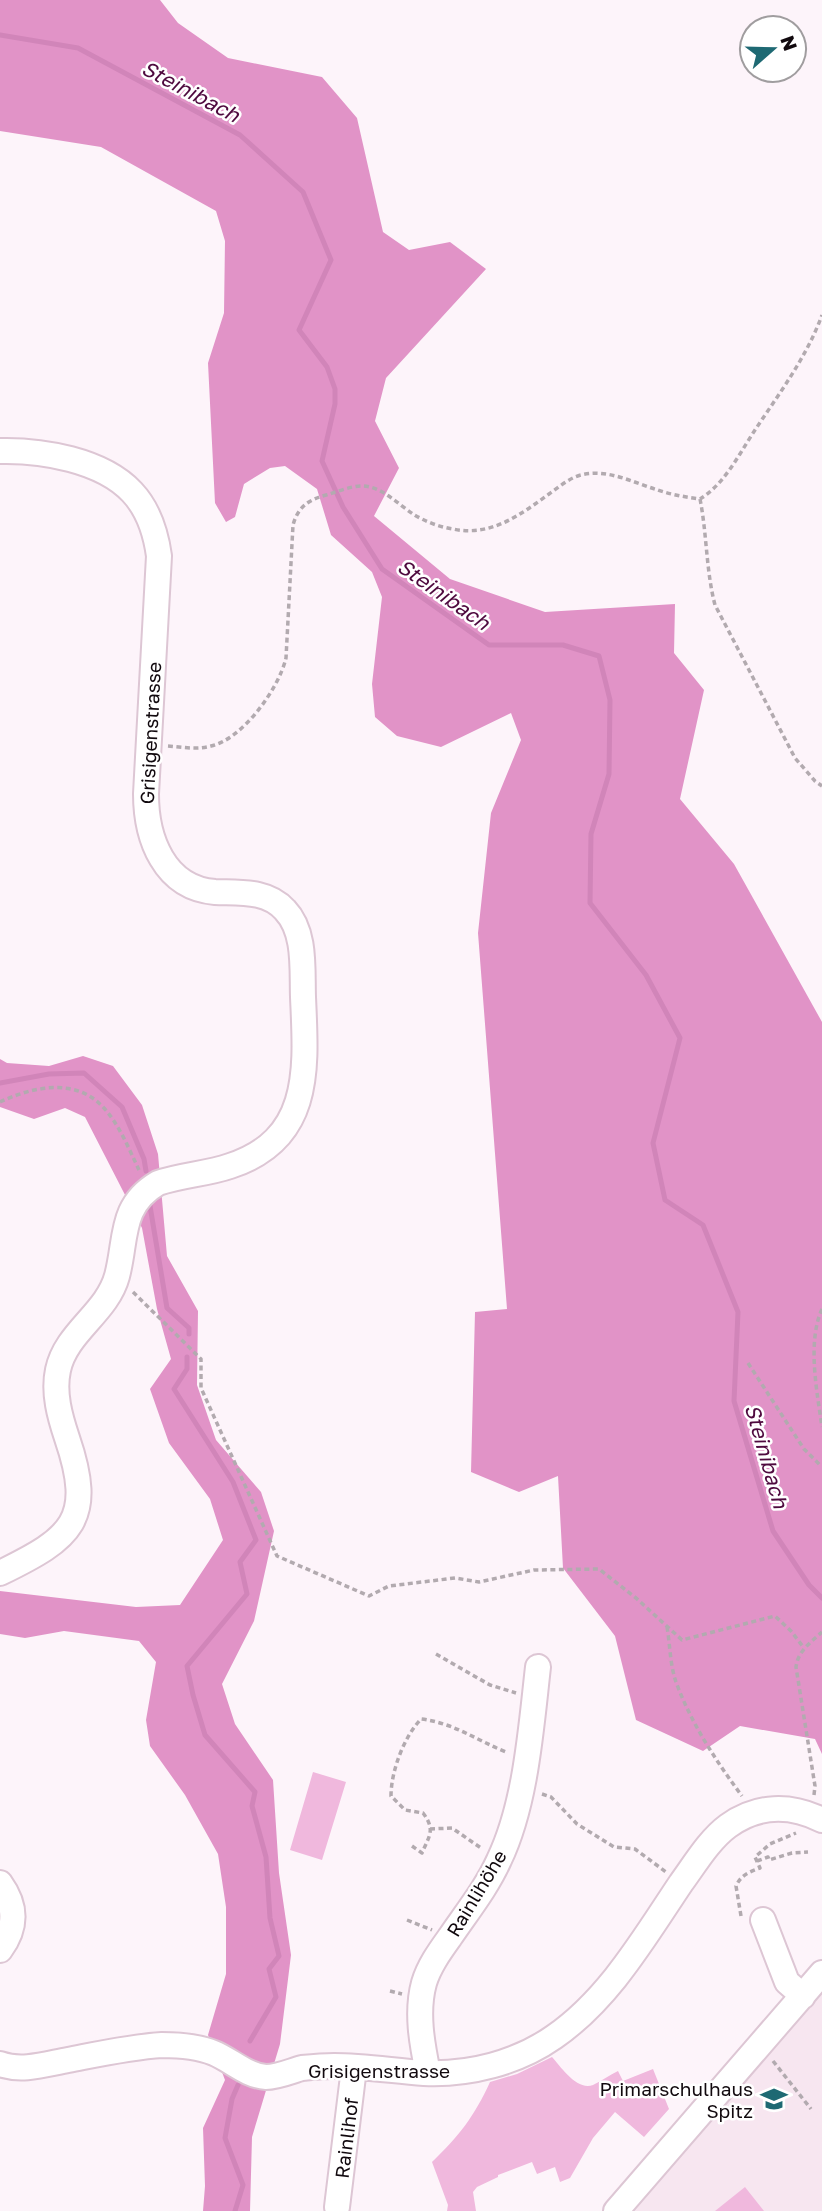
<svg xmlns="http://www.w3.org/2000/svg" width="822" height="2211" font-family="'Golos Text',sans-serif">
<rect width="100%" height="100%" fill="#fdf4fa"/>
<!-- built -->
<path fill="#f7e6f0" d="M822,1986V2211H629Z"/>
<!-- green -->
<path fill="#f0b8dd" d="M313,1772L346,1782L322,1860L290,1850Z
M552,2057C561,2067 577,2091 593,2085C601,2081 610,2075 618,2071L623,2081L653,2069L669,2109L644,2137L615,2112L593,2138L570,2178L560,2182L555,2167L537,2174L532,2162L498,2175V2177L477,2187L473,2192L476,2211H447L448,2205L432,2162C459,2136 474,2117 490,2082L517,2074Z
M745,2187L764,2211H715Z"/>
<!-- forest -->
<path fill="#e193c7" d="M0,0H160L178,23L228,58L322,77L357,118L383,232L409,250L450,242L486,269L386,378L375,421L399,468L374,516L450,579L545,612L675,604L674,653L704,690L680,799L734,864L822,1022V1754L815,1739L740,1726L703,1751L636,1720L615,1636L563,1568L558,1476L519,1492L471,1472L475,1312L507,1309L478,933L491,813L521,740L511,713L441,747L397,736L375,717L372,684L382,597L372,572L331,535L317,489L285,466L270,468L244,484L235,517L226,522L215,503L208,363L224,313L225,241L216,211L101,147L0,131Z
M83,1056L113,1066L142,1105L158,1154L167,1256L198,1311L197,1385L216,1440L261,1492L274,1531L254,1621L222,1684L235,1724L273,1780L279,1873L291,1955L280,2044L252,2137L250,2211H203L205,2186L203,2128L225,2080L208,2035L226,1974V1907L218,1854L185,1795L150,1746L146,1720L156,1662L139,1641L64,1631L25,1638L0,1634V1591L136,1607L180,1605L223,1540L210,1499L169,1443L150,1389L171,1359L157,1309L142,1228L85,1117L65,1108L34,1119L0,1107V1059L7,1063L49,1066Z"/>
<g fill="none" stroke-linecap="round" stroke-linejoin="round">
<!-- stream -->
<path stroke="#d185b9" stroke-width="5" d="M0,35L78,48L240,135L303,192L331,260L299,330L327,367L335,389V404L322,461L343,507L382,569L489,645H563L599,656L610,700L609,774L591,834L590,903L646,975L680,1038L653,1143L665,1200L703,1225L738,1312L734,1401L773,1531L809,1585L822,1598
M0,1083L49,1074L84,1073L122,1107L144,1159L146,1171
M150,1206L167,1308L189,1328V1334
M187,1357V1369L174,1389L233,1482L256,1540L240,1562L247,1594L187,1666L193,1695L205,1735L255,1792L252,1806L266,1857L270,1918L279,1956L269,1969L276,1997L250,2041
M235,2211L243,2185L225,2138L232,2099L238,2085"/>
<defs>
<path id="minor" d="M0,451C42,450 102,460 132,492C148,509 156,534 159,556L146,794C146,838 164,888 215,892C240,893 267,890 285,910C306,932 302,969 303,997C306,1067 313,1139 230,1166C207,1174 181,1175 158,1183C119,1206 127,1239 117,1276C107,1313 66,1332 58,1370C53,1393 60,1417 67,1438C95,1520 72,1538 0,1573
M0,1883C16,1905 17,1927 0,1950
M763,1920L787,1982L803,1996
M0,2064C22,2072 46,2064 68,2060C99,2054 130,2047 162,2045C179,2045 197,2046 214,2053C231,2060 247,2076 266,2077C278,2077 291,2071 302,2068C312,2067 324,2066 334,2066C364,2066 394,2071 424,2073C469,2075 517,2063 554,2037C609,1999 644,1938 681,1883C695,1864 709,1840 728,1826C757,1805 790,1804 822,1820
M428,2073C422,2044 416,2012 424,1983C429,1966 440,1951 450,1937C467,1912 487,1887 499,1860C526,1804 531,1728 538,1667
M337,2207L354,2068
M616,2211L822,1973"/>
</defs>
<!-- minor casing -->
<use href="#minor" stroke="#ddc6d4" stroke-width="28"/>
<!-- path -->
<path stroke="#b2aaaf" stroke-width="3.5" stroke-dasharray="5 3.5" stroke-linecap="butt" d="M700,499C707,534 706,571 715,605L795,758L815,781L822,786
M168,746C182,747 197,750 211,746C243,739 279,688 286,658L293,525C298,507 308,500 326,495C337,492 350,486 362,486C381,486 398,504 413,514C424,521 439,527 453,529C491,537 520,515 549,494C559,487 569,478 581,475C607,468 634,483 658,490C672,495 686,497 700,499C726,483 740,452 757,427C781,391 807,356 822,315
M0,1102C32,1087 75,1077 103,1107C119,1124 129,1149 139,1170
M133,1292L201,1359V1388L277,1556L369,1596L389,1586L455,1578L479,1582L534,1570L599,1569L636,1598L682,1640L775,1616L791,1631L804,1648
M822,1309C807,1342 817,1392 822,1427
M748,1363L804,1449L821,1466
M667,1627C670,1644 670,1665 676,1682C691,1723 716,1761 742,1796
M436,1654L490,1685L516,1693
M542,1794L551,1797L577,1824L614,1847L635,1849L666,1872
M814,1795L815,1786L796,1667C798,1651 810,1643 822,1632
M430,1829L452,1828L481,1848
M412,1846L422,1853C429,1836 436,1830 423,1813L405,1810L391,1796C391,1771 404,1737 421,1719C454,1723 476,1740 506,1752
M757,1861L768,1857L769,1860L792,1853L808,1852
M741,1916L736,1886C741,1875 749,1872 760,1868L755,1857L770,1844L796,1833
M407,1920L432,1930
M390,1991L402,1994
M773,2061L811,2109"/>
<!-- minor -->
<use href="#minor" stroke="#fff" stroke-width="24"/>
</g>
<!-- icons -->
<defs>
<symbol id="school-bare" viewBox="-9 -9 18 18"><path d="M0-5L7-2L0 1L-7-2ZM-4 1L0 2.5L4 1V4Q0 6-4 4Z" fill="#1e6973" stroke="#fff" stroke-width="2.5" paint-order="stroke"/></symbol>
</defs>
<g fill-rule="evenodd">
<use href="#school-bare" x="755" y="2080" width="38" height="38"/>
</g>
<g text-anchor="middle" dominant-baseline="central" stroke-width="5" stroke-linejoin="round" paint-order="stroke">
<!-- street labels -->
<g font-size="19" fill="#11090e" stroke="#fff">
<text transform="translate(150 733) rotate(-87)">Grisigenstrasse</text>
<text transform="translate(476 1893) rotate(-59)">Rainlihöhe</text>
<text x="379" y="2070">Grisigenstrasse</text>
<text transform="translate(346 2138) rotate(-83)">Rainlihof</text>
</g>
<!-- poi labels -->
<g font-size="19" fill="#11090e" stroke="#fff" text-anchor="end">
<text x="753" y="2088">Primarschulhaus<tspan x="753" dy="22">Spitz</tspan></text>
</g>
<!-- water labels -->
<g font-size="21" font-style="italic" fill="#4f0a3f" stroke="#fff">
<text transform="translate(191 91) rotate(28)">Steinibach</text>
<text transform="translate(444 594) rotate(35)">Steinibach</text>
<text transform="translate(767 1456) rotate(74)">Steinibach</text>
</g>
</g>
<!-- north arrow -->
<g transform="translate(773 49) rotate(70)"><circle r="33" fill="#ffffff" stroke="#a09d9f" stroke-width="2"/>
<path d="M0-5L12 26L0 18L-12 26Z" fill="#1e6973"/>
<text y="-10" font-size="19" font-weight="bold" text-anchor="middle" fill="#11090e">N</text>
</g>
</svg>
